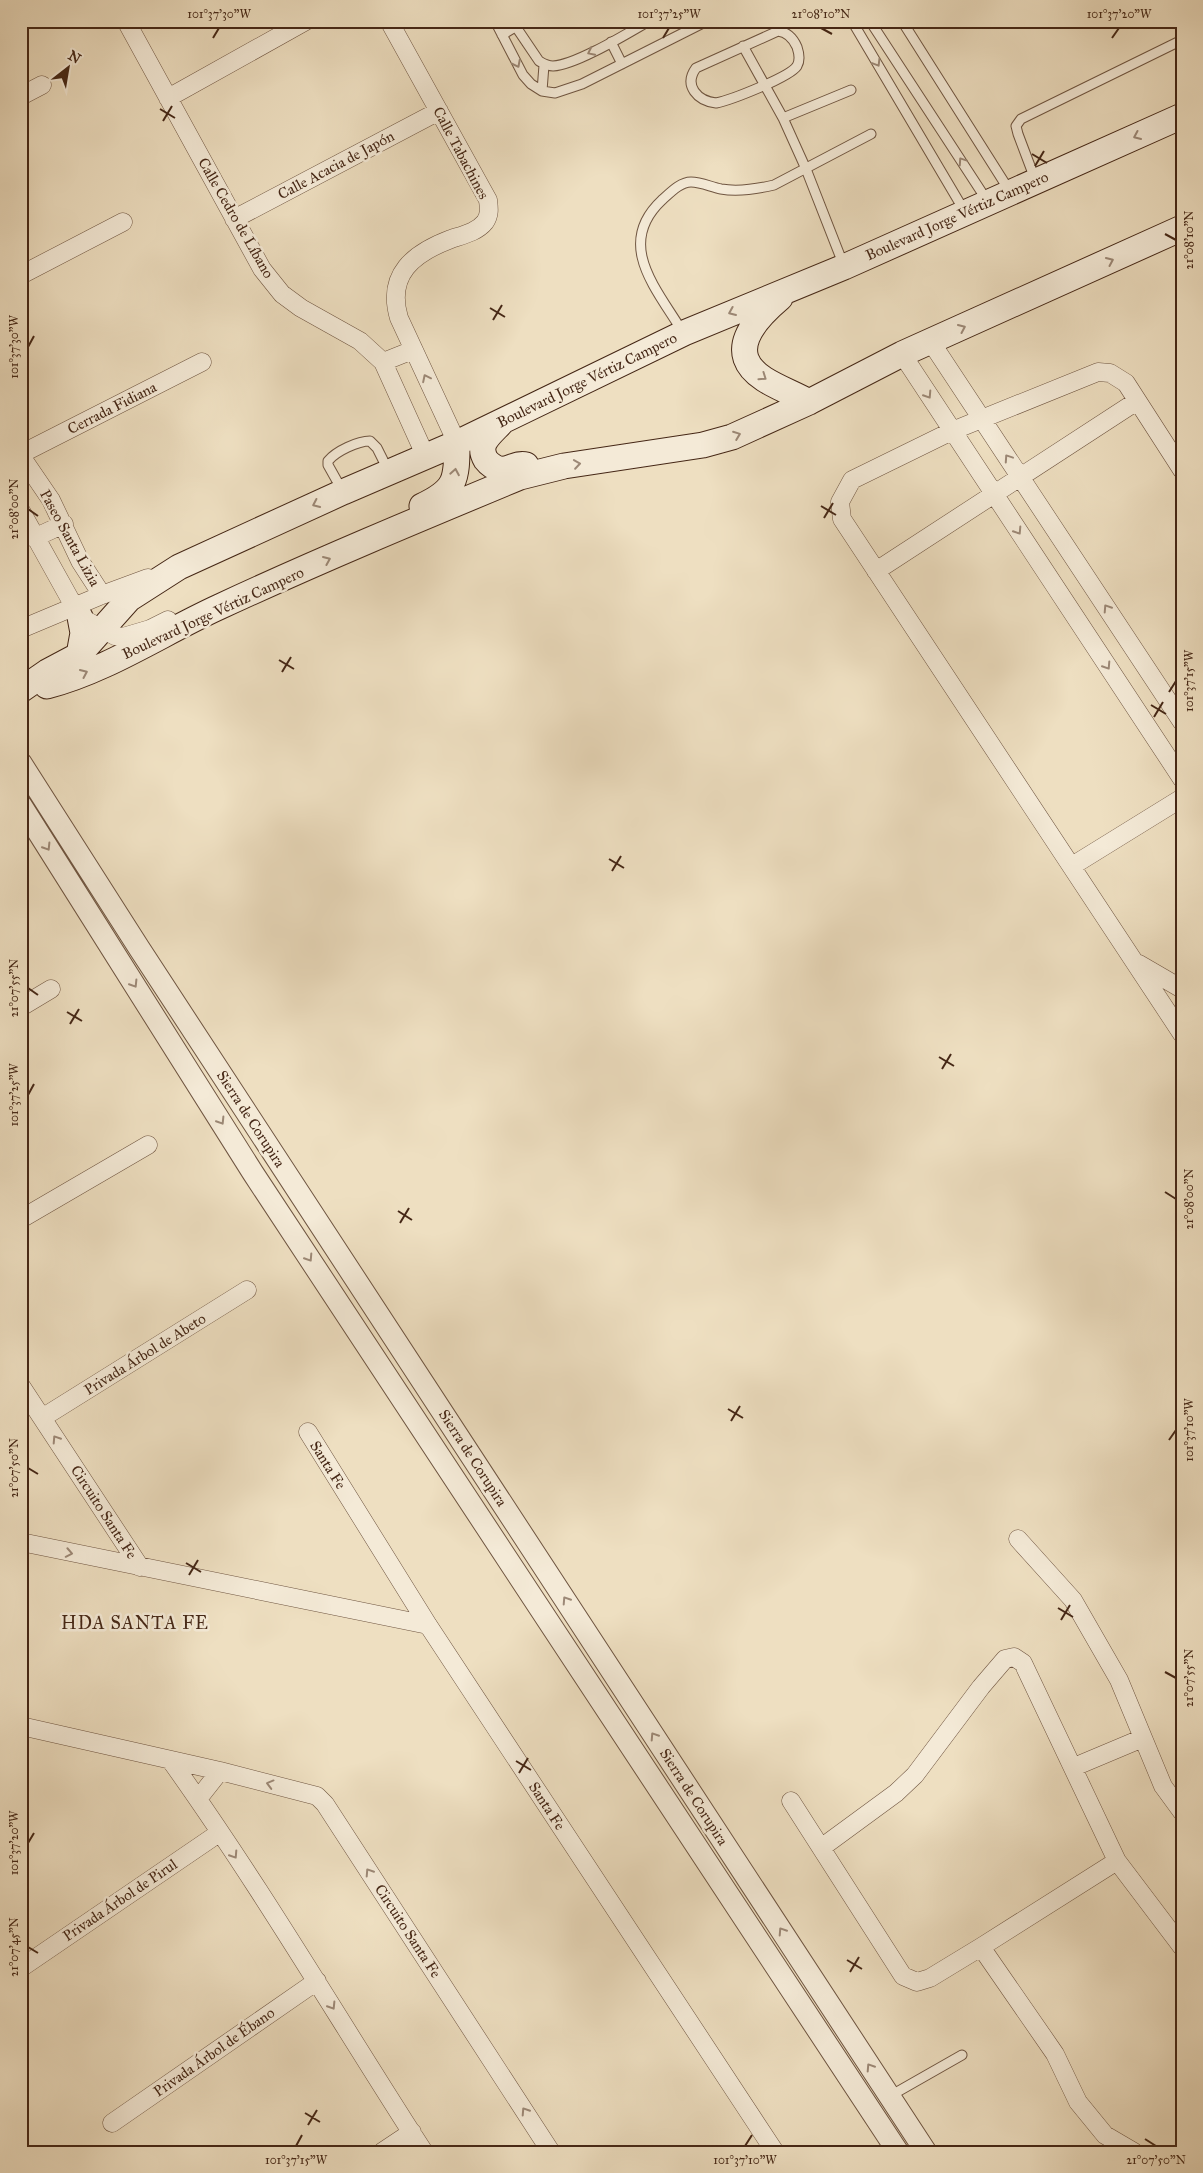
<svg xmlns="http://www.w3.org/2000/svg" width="1203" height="2173" font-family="'IM FELL Great Primer',serif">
<rect width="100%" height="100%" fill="#eedfc1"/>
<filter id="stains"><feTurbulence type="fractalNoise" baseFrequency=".004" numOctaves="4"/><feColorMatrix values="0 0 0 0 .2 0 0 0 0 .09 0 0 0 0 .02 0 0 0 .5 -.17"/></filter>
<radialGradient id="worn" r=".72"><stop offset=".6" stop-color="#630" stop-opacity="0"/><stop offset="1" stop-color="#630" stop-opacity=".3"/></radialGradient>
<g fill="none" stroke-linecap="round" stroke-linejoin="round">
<defs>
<path id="service" d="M495,21L523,75L531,84L542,91L555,93L582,84L707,21
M512,21L539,61C544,64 547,66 553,66C576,65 628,33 649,21
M852,21L965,212
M870,21L988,202
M902,21L1009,190
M778,31C787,32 793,38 797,47C799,53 800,61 797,66C790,77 731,100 716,103C698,101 683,86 696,68Z
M502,35L525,21
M611,42L622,64
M743,46L783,118L806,169L844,266
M542,91L544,65
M783,118L851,90
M1035,179L1018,134L1016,126L1021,119L1182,40
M682,331C656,288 615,244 662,200C670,193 680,182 691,182C701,182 711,187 721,189C738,192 757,189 774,185L871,134
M342,490L328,465V461C336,451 358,441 370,441L377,448L388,470
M890,2096L962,2055"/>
<path id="minor" d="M126,21L262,269L282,294L301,308L360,341L383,362L426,457
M389,21L488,200C489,208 490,215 485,222C477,232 463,235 451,239C414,253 386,274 399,318L457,443
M21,96L42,85
M168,98L306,21
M234,219L439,111
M21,275L123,222
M931,342L1182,722
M902,354L1182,779
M383,362L413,350
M21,454L202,362
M21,456L51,500L80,561L102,595
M1182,470L1126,383L1110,373L1098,372L952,431L852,480L840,502L842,519L1182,1034
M21,511L80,617L115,636L123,637L150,629L168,620
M34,538L64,524
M876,571L1137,401
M21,629L102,595L148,578
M1072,866L1182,798
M1139,964L1182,989
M21,1007L51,989
M21,1219L148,1145
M21,1386L140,1567
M42,1418L247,1290
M308,1432L428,1625L775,2152
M1018,1539L1073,1600L1119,1680L1163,1786L1182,1812
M21,1542L428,1625
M21,1726L220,1771L317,1796L325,1804L551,2152
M171,1761C261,1887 340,2022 424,2152
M1074,1767L1143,1738
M198,1799L220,1771
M791,1801L903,1976L917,1982L930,1978L981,1947L1117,1861
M821,1848L896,1793L915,1775L981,1687L1005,1659L1014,1657L1023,1663L1117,1861L1182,1947
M981,1947L1055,2054L1078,2102L1105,2135L1134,2152
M21,1968L219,1833
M112,2123L317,1981
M382,2152L412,2132"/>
<path id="tertiary" d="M21,763L139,948L926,2152
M21,805L253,1173L898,2152"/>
<path id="secondary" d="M780,298C754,320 724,353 764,379C778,388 795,394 809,402
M501,423C491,434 476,444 486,460C489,464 495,468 499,469C509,471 516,462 526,465
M422,506C456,490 457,480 457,443
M79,655L83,633L80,617
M47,686C108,670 162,633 219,607C318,561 419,519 520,477L564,466L703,445L732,437L809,402L902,354L1182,228
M21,690L47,672L79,655L129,599L179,567L343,492L457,443L684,333L844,267L1182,116"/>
</defs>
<!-- service casing -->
<use href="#service" stroke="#6f5541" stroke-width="11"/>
<!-- minor casing -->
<use href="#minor" stroke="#6f5541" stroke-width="19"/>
<!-- tertiary casing -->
<use href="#tertiary" stroke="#6f5541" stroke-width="23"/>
<!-- secondary casing -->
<use href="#secondary" stroke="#452716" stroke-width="27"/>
<!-- service -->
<use href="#service" stroke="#f4ead7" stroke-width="9"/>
<!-- minor -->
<use href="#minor" stroke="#f4ead7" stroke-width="18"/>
<!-- tertiary -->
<use href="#tertiary" stroke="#f4ead7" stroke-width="21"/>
<!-- secondary -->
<use href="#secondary" stroke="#f4ead7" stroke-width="25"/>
</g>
<!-- one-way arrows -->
<defs><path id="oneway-chevron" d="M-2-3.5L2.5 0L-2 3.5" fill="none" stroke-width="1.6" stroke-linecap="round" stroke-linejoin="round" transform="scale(1.25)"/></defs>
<g stroke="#9c8876">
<use href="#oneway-chevron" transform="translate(591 52) rotate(154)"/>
<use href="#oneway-chevron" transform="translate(877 63) rotate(59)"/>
<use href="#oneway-chevron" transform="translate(517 64) rotate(63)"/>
<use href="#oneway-chevron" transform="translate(1137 136) rotate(156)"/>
<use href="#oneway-chevron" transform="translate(962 161) rotate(-124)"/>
<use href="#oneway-chevron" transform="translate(1110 261) rotate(-24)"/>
<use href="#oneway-chevron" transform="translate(732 312) rotate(157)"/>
<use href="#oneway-chevron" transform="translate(962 328) rotate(-24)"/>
<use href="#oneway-chevron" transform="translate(763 377) rotate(35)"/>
<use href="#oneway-chevron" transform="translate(426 378) rotate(-116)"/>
<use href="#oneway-chevron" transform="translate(928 395) rotate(57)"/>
<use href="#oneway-chevron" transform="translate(737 435) rotate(-21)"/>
<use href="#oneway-chevron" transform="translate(1008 458) rotate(-124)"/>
<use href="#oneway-chevron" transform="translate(577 464) rotate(-8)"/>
<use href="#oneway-chevron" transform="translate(455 472) rotate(-80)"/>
<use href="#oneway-chevron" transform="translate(316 504) rotate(155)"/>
<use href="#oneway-chevron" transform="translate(1018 531) rotate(57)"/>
<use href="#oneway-chevron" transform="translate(327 560) rotate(-23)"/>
<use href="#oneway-chevron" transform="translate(1107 608) rotate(-123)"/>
<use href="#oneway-chevron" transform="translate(1107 666) rotate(57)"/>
<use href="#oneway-chevron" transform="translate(84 673) rotate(-24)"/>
<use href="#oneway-chevron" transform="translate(47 847) rotate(58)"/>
<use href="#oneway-chevron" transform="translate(134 984) rotate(58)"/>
<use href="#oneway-chevron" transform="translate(221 1121) rotate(58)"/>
<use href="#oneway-chevron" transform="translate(309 1258) rotate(57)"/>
<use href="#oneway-chevron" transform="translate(56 1439) rotate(-123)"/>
<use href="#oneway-chevron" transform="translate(69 1553) rotate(11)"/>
<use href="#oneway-chevron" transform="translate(566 1600) rotate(-123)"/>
<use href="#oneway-chevron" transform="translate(654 1736) rotate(-123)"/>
<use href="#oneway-chevron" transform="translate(270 1784) rotate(-165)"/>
<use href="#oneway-chevron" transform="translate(234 1855) rotate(57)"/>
<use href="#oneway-chevron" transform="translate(369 1872) rotate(-123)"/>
<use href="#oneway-chevron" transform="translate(782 1931) rotate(-123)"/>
<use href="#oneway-chevron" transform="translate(332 2006) rotate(58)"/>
<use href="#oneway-chevron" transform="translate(870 2067) rotate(-123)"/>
<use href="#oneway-chevron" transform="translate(525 2111) rotate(-123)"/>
</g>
<!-- ticks -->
<path fill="none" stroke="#452716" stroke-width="2" d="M821,28L832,34M213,38L219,28M663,38L669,28M1112,38L1119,28M160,109L175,118M163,121L172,106M1032,154L1047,163M1035,166L1044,151M1165,234L1176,240M490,308L505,317M493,320L502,305M28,347L34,336M821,506L836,515M28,509L38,516M824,518L833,503M279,660L294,669M282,672L291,657M1169,692L1176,681M1151,705L1166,714M1154,717L1163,702M609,859L624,868M612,871L621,856M28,988L38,995M67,1012L82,1021M70,1024L79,1009M939,1057L954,1066M942,1069L951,1054M28,1095L34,1084M1165,1192L1176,1199M398,1211L412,1220M400,1223L409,1208M728,1409L743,1418M731,1421L740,1406M1169,1440L1176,1430M28,1468L38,1474M186,1563L201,1572M189,1575L198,1560M1058,1608L1073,1617M1061,1620L1070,1605M1165,1672L1176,1678M516,1761L531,1770M519,1773L528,1758M28,1843L34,1833M28,1947L38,1953M847,1960L862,1969M850,1972L859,1957M305,2113L320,2122M308,2125L317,2110M1145,2139L1156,2146M296,2146L302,2135M745,2146L752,2135"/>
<g text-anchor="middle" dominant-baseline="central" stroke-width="5" stroke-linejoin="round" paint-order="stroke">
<!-- street labels -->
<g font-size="15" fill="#452716" stroke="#f4ead7">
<text transform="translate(461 153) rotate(62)">Calle Tabachines</text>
<text transform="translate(336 165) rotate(-28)">Calle Acacia de Japón</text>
<text transform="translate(957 216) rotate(-24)">Boulevard Jorge Vértiz Campero</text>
<text transform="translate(236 218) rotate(60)">Calle Cedro de Líbano</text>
<text transform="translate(587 380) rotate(-26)">Boulevard Jorge Vértiz Campero</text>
<text transform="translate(112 408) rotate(-27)">Cerrada Fidiana</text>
<text transform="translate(70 538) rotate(61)">Paseo Santa Lizia</text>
<text transform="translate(213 613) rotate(-25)">Boulevard Jorge Vértiz Campero</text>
<text transform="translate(251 1119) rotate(57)">Sierra de Corupira</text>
<text transform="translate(145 1354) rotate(-32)">Privada Árbol de Abeto</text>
<text transform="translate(473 1458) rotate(57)">Sierra de Corupira</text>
<text transform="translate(328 1465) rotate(58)">Santa Fe</text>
<text transform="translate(104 1512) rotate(57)">Circuito Santa Fe</text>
<text transform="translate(694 1797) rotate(57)">Sierra de Corupira</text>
<text transform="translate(547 1806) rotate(57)">Santa Fe</text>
<text transform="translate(120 1900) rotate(-34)">Privada Árbol de Pirul</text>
<text transform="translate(408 1931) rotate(57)">Circuito Santa Fe</text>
<text transform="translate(214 2052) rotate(-35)">Privada Árbol de Ébano</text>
</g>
<!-- quarter labels -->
<g font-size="18" letter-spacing="1" fill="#452716" stroke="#f4ead7">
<text x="135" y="1623">HDA SANTA FE</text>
</g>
</g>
<!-- margin -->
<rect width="1203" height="2173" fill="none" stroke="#eedfc1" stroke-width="55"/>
<!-- north arrow -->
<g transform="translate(68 68) rotate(31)" stroke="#f4ead7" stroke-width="4" paint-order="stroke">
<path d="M0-4L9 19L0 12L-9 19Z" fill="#452716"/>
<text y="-8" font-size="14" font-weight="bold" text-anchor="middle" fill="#452716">N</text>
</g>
<rect x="28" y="28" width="1148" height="2118" fill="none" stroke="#452716" stroke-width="2"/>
<g font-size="12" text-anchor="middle" fill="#452716">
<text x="219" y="18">101°37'30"W</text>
<text x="669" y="18">101°37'25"W</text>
<text x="821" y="18">21°08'10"N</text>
<text x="1119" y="18">101°37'20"W</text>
<text transform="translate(1189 240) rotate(-90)" y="4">21°08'10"N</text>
<text transform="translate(14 347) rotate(-90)" y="4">101°37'30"W</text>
<text transform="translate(14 509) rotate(-90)" y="4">21°08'00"N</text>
<text transform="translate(1189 681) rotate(-90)" y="4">101°37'15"W</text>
<text transform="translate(14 988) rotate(-90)" y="4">21°07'55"N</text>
<text transform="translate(14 1095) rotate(-90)" y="4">101°37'25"W</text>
<text transform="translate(1189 1199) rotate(-90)" y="4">21°08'00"N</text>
<text transform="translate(1189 1430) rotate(-90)" y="4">101°37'10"W</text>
<text transform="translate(14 1468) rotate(-90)" y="4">21°07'50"N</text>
<text transform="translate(1189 1678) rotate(-90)" y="4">21°07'55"N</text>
<text transform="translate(14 1843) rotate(-90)" y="4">101°37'20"W</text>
<text transform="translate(14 1947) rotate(-90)" y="4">21°07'45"N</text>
<text x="296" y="2164">101°37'15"W</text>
<text x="745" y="2164">101°37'10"W</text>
<text x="1156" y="2164">21°07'50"N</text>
</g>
<rect width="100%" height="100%" filter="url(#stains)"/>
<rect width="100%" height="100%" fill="url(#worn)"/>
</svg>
